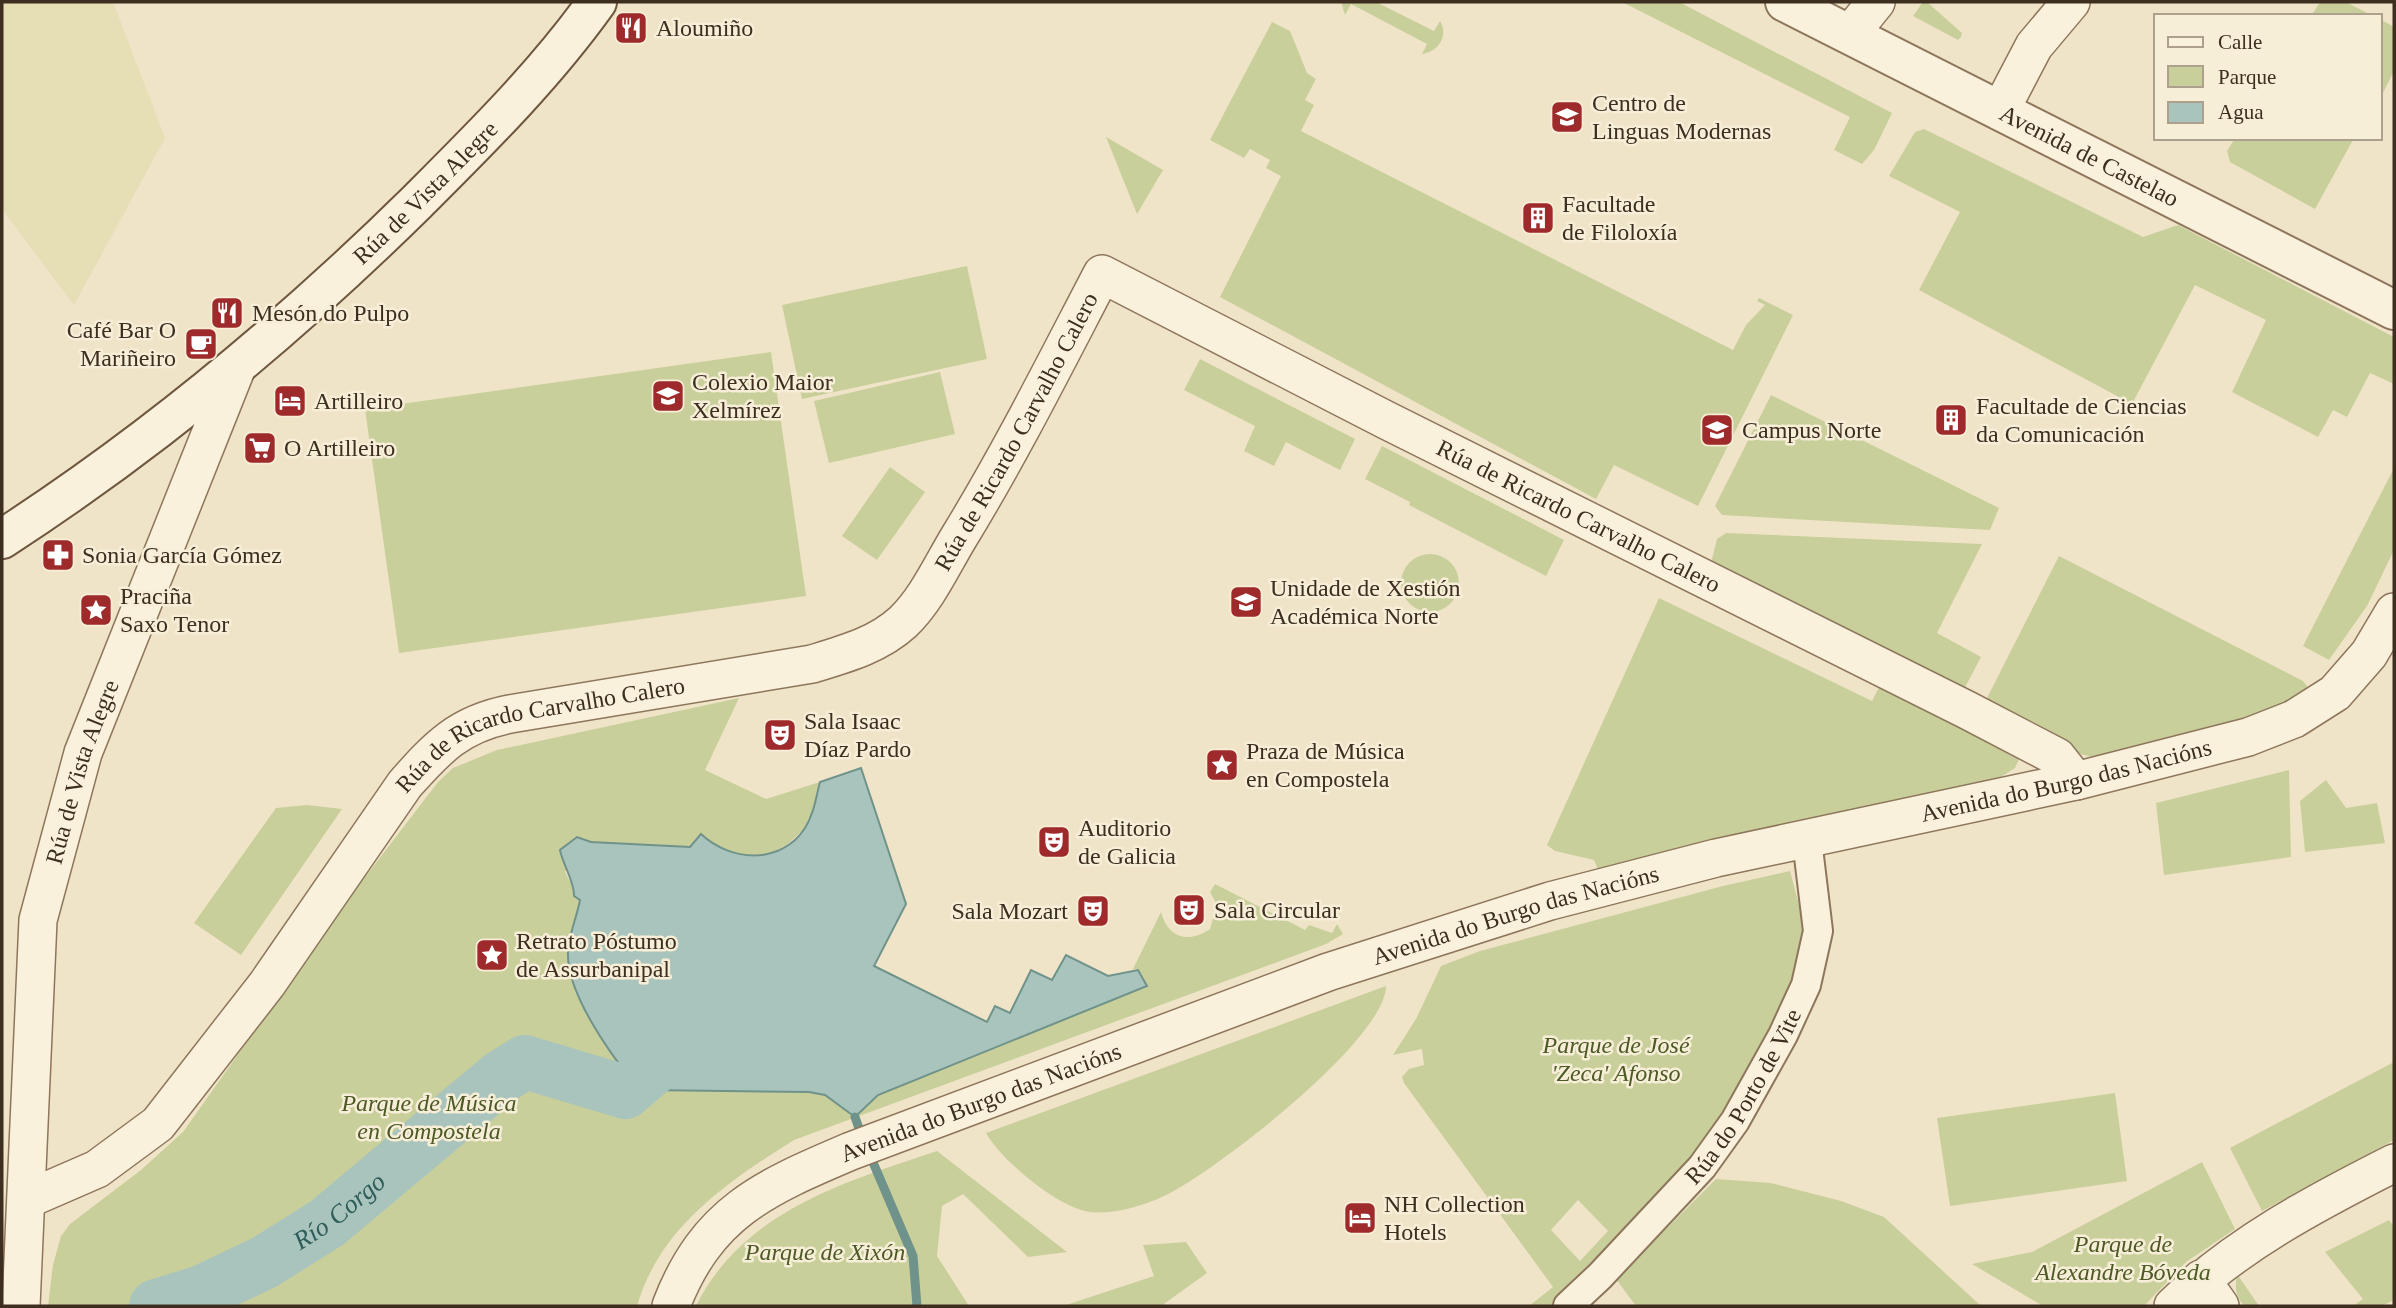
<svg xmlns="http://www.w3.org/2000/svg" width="2396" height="1308" font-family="'Times New Roman',serif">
<rect width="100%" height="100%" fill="#f0e4c8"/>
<!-- farmland -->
<path fill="#e6deb5" d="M2,2H113L165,138L74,305L2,209Z"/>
<!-- green -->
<path fill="#c9cf9b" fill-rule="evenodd" d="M1341,2H1376L1434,31L1440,21C1449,35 1439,52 1422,54L1427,44L1351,4L1345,15Z
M1622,2H1679L1892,113L1874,150L1862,164L1834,150L1850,117Z
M1923,2H1927L1962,33L1961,37L1958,40L1913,16Z
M2320,2H2346L2373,16H2311Z
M2380,19L2394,27V71L2380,99Z
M1272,22L1290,31L1307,73L1316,79L1305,100L1314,105L1301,131L1733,350L1746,325L1765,305L1757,301L1759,298L1793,315L1698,506L1614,465L1596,499L1220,297L1281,176L1266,168L1270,160L1250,149L1244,158L1210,140Z
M1924,129L2143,237L2178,225L2394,337V384L2370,373L2347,417L2333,410L2318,437L2232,392L2266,320L2195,285L2132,404L1919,290L1960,212L1889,176L1915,132Z
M1106,137L1163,170L1137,214Z
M2235,138H2354L2315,209L2230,162L2227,151Z
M967,266L987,359L802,399L782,305Z
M771,352L806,596L399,653L365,409Z
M1200,359L1355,439L1340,470L1286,442L1274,466L1244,451L1255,426L1184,390Z
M940,372L955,434L829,463L814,401Z
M1771,395L1999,508L1990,530L1722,515L1715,506Z
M1382,446L1564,540L1546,576L1409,505L1410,502L1365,479Z
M890,467L925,492L877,560L842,536Z
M2394,468V550L2367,606L2329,660L2303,646Z
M1726,533L1982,544L1937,633L1981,657L1960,697L1711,563L1717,539Z
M1401 583a29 29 0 1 1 58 0a29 29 0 1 1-58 0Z
M2059,556L2303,681L2310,690L2267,716L2097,758L2071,752L1984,704Z
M1659,598L1872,701L1884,677L2016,750L2019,759L2015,768L1999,778L1598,869L1594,860L1555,851L1547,845Z
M739,698L705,770L766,799L820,782L813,812L805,828L788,844L770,854L744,856L711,844L691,847L591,842L583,838L565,872L580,900L575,992L627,1075L646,1090L809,1092L824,1095L855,1117L878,1095L1119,997L1138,970L1133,969L1161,912C1168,938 1188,944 1210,929L1217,905L1210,892L1215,884L1305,930L1309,925L1332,933L1337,924L1343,934L1326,944L794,1140C727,1182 660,1227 637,1306H48L53,1265L61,1236L70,1224L141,1170L183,1132L349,898L438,782L453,768L497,750Z
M2289,770L2291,857L2164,875L2156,803Z
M2326,780L2346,808L2377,803L2385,843L2305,852L2300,801Z
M307,805L342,809L241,955L194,923L276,808Z
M1790,871L1804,924V952L1790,997L1710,1140L1556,1306H1529L1553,1287L1404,1083L1402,1077L1409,1069L1424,1065L1422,1049L1393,1055L1416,1019L1441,966L1480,951L1723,886ZM1578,1200L1608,1231L1580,1261L1551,1230Z
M1386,986C1386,1040 1211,1175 1162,1197C1142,1206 1112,1215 1090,1212C1058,1208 1001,1160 986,1133Z
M2394,1062V1140L2262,1211L2230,1148Z
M2115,1093L2127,1181L1950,1206L1937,1118Z
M937,1151L1067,1252L1028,1257L963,1194L942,1206L937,1256L969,1306H696C743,1211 845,1182 937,1151Z
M2202,1162L2235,1229L2186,1262L2144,1306H2043L1972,1264L2032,1252Z
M1716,1179L1771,1183L1841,1201L1884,1217L1981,1306H1636L1616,1279Z
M2389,1220L2394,1227V1300L2382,1306H2353L2363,1299L2325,1252Z
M1186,1242L1207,1273L1161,1306H1063L1154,1276L1143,1245Z
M2237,1274L2259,1306H2244C2235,1295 2235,1288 2237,1274Z"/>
<!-- water -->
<path fill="#a9c4bc" stroke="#6f938a" stroke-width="2" d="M861,768L906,904L874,966L987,1022L995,1006L1010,1013L1031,970L1052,980L1066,955L1108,976L1138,970L1147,986L878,1095L855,1117L825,1095L809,1092L646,1090L636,1086C611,1055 566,993 568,952C569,933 577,917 580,900L574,896C575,883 563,865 560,850L577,837L591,842L690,847L701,834C731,862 781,865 805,828C814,814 816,797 820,782Z"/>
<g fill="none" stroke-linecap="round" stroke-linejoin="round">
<!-- stream -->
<path stroke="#6f938a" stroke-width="9" d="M855,1117L862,1137
M869,1153L913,1256L917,1306"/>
<!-- river -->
<path stroke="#a9c4bc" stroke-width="54" id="s1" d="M156,1306L202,1292L265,1262L327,1223L501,1077L525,1062L625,1092L692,1035"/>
<defs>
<g id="pedestrian">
<path id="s2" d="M1568,1306L1600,1276L1702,1167L1735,1121L1783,1035L1806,985L1818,931L1807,840"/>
</g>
<g id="minor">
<path d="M1850,34L1876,2"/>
<path d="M2000,111L2034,46L2071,2"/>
<path id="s3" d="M28,1199L97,1169L158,1124L267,984L405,784C438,747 459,724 510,714L812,664C845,654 878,645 903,622C927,599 942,565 959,537C1011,452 1056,362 1102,274L1386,420L1967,710L2057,757L2076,781"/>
<path d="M2201,1279L2220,1306"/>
<path id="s4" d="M21,1306L38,920L83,753L237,367"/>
<path id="s5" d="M671,1306C707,1212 764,1188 851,1151L1328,972L1550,901L1716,858L2076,781L2248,737L2294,719L2335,693L2369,654L2394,612"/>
<path d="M2173,1306C2237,1244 2315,1203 2394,1163"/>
</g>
<g id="tertiary">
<path id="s6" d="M1785,2L2394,310"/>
</g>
<g id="secondary">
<path id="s7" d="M2,539C152,442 289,328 417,202C481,138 544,76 597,2"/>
</g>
</defs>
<!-- pedestrian casing -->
<use href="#pedestrian" stroke="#8d765c" stroke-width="32"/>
<!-- minor casing -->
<use href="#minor" stroke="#8d765c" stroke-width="40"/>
<!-- tertiary casing -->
<use href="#tertiary" stroke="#8d765c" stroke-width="42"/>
<!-- secondary casing -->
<use href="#secondary" stroke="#6f573f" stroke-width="42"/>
<!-- pedestrian -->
<use href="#pedestrian" stroke="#faf1dc" stroke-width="28"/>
<!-- minor -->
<use href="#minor" stroke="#faf1dc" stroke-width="37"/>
<!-- tertiary -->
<use href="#tertiary" stroke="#faf1dc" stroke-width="38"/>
<!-- secondary -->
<use href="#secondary" stroke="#faf1dc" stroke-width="38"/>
</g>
<!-- icons -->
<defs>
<symbol id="restaurant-square" viewBox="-11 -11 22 22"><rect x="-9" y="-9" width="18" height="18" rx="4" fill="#9e2a2b" stroke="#f7eed8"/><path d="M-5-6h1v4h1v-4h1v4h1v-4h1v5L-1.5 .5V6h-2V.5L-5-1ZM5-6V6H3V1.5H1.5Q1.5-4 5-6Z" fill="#fff"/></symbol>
<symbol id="university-square" viewBox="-11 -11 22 22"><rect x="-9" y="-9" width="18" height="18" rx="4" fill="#9e2a2b" stroke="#f7eed8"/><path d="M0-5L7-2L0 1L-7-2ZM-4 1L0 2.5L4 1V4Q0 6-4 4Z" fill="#fff"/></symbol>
<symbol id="building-square" viewBox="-11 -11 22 22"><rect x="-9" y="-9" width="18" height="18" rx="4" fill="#9e2a2b" stroke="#f7eed8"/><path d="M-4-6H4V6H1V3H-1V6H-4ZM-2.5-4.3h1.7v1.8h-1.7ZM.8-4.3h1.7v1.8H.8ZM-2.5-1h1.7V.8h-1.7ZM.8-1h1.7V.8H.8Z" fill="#fff"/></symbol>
<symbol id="cafe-square" viewBox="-11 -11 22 22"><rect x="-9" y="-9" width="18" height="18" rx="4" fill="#9e2a2b" stroke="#f7eed8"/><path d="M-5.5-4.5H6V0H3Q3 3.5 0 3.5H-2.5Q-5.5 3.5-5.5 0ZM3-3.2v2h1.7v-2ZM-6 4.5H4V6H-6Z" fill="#fff"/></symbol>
<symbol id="school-square" viewBox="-11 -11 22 22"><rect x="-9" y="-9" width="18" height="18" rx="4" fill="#9e2a2b" stroke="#f7eed8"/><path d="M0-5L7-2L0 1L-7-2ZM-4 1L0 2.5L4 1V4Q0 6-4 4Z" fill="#fff"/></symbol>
<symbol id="hotel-square" viewBox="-11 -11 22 22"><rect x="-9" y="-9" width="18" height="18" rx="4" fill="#9e2a2b" stroke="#f7eed8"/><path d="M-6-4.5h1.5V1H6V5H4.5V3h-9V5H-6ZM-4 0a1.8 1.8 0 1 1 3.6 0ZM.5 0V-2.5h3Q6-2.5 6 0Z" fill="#fff"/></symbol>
<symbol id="supermarket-square" viewBox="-11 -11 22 22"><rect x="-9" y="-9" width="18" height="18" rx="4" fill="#9e2a2b" stroke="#f7eed8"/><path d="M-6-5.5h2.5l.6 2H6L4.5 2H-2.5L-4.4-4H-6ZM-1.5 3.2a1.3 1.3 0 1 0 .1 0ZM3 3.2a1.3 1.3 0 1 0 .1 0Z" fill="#fff"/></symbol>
<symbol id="pharmacy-square" viewBox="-11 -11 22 22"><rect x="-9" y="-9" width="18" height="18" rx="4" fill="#9e2a2b" stroke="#f7eed8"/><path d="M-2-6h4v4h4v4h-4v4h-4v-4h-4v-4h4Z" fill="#fff"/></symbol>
<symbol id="sight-square" viewBox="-11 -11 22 22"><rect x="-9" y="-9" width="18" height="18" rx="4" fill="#9e2a2b" stroke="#f7eed8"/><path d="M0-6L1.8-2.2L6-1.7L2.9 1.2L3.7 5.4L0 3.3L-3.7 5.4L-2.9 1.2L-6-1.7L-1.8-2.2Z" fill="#fff"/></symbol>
<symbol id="theatre-square" viewBox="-11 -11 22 22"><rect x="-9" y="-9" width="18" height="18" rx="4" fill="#9e2a2b" stroke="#f7eed8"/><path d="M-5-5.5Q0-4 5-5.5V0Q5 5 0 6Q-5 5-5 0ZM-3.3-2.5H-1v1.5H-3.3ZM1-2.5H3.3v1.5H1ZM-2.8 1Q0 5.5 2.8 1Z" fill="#fff"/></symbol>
</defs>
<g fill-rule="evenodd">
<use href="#restaurant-square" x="612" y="9" width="38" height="38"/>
<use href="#university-square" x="1548" y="98" width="38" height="38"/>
<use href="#building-square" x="1519" y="199" width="38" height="38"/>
<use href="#restaurant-square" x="208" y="294" width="38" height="38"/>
<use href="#cafe-square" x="182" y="325" width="38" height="38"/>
<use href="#school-square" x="649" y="377" width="38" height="38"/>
<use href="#hotel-square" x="271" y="382" width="38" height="38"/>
<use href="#building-square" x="1932" y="401" width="38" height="38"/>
<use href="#university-square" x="1698" y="411" width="38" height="38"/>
<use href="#supermarket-square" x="241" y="429" width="38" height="38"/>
<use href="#pharmacy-square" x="39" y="536" width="38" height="38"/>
<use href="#university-square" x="1227" y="583" width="38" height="38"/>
<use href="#sight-square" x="77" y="591" width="38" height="38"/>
<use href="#theatre-square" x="761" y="716" width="38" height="38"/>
<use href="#sight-square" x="1203" y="746" width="38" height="38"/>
<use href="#theatre-square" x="1035" y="823" width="38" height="38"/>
<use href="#theatre-square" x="1170" y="891" width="38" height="38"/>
<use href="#theatre-square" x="1074" y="892" width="38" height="38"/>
<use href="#sight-square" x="473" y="936" width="38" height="38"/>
<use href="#hotel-square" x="1341" y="1199" width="38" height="38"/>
</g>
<g text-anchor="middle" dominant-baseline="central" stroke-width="5" stroke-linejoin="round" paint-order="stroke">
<!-- poi labels -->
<g font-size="24" fill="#3d2e20" stroke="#f7eed8" text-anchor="start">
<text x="656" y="28">Aloumiño</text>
<text x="1592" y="103">Centro de<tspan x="1592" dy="28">Linguas Modernas</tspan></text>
<text x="1562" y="204">Facultade<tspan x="1562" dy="28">de Filoloxía</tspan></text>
<text x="252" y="313">Mesón do Pulpo</text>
<text x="176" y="330" text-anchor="end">Café Bar O<tspan x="176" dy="28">Mariñeiro</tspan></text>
<text x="692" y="382">Colexio Maior<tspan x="692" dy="28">Xelmírez</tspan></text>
<text x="314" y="401">Artilleiro</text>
<text x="1976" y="406">Facultade de Ciencias<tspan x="1976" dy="28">da Comunicación</tspan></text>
<text x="1742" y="430">Campus Norte</text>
<text x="284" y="448">O Artilleiro</text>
<text x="82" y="555">Sonia García Gómez</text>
<text x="1270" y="588">Unidade de Xestión<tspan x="1270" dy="28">Académica Norte</tspan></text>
<text x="120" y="596">Praciña<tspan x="120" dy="28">Saxo Tenor</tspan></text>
<text x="804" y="721">Sala Isaac<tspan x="804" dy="28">Díaz Pardo</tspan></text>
<text x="1246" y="751">Praza de Música<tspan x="1246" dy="28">en Compostela</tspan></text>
<text x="1078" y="828">Auditorio<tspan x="1078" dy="28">de Galicia</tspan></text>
<text x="1214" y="910">Sala Circular</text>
<text x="1068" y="911" text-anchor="end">Sala Mozart</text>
<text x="516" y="941">Retrato Póstumo<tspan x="516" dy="28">de Assurbanipal</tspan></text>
<text x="1384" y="1204">NH Collection<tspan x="1384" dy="28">Hotels</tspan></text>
</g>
<!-- street labels -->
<g font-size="24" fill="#3d2e20" stroke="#f7eed8">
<text stroke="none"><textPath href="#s6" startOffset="341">Avenida de Castelao</textPath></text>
<text stroke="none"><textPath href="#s7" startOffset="548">Rúa de Vista Alegre</textPath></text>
<text stroke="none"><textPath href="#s3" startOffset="1330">Rúa de Ricardo Carvalho Calero</textPath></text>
<text stroke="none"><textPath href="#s3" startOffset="2044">Rúa de Ricardo Carvalho Calero</textPath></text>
<text stroke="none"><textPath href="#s3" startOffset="721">Rúa de Ricardo Carvalho Calero</textPath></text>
<text stroke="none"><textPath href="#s4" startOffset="541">Rúa de Vista Alegre</textPath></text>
<text stroke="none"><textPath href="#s5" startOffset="1519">Avenida do Burgo das Nacións</textPath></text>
<text stroke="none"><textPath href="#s5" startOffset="952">Avenida do Burgo das Nacións</textPath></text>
<text stroke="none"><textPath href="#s2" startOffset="275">Rúa do Porto de Vite</textPath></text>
<text stroke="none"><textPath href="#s5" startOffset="385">Avenida do Burgo das Nacións</textPath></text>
</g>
<!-- park labels -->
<g font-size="24" font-style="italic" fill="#4d5a26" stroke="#f7eed8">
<text x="1616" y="1045">Parque de José<tspan x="1616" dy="28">'Zeca' Afonso</tspan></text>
<text x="429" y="1103">Parque de Música<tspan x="429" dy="28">en Compostela</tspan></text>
<text x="2123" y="1244">Parque de<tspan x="2123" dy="28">Alexandre Bóveda</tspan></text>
<text x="825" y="1252">Parque de Xixón</text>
</g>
<!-- water labels -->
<g font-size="26" font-style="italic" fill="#2f5d5a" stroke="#f7eed8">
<text stroke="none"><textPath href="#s1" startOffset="208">Río Corgo</textPath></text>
</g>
</g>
<!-- border -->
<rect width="2396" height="1308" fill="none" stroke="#3d2e20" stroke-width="7"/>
<!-- legend -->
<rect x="2154" y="14" width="228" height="126" fill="#f7eed8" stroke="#ada18e" stroke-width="2"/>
<rect x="2168" y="37" width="35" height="10" fill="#faf1dc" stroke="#ada18e" stroke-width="2"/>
<text x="2218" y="49" font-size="21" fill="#3d2e20">Calle</text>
<rect x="2168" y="66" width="35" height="21" fill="#c9cf9b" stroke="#ada18e" stroke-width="2"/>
<text x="2218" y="84" font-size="21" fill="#3d2e20">Parque</text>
<rect x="2168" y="102" width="35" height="21" fill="#a9c4bc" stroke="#ada18e" stroke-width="2"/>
<text x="2218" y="119" font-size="21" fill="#3d2e20">Agua</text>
</svg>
